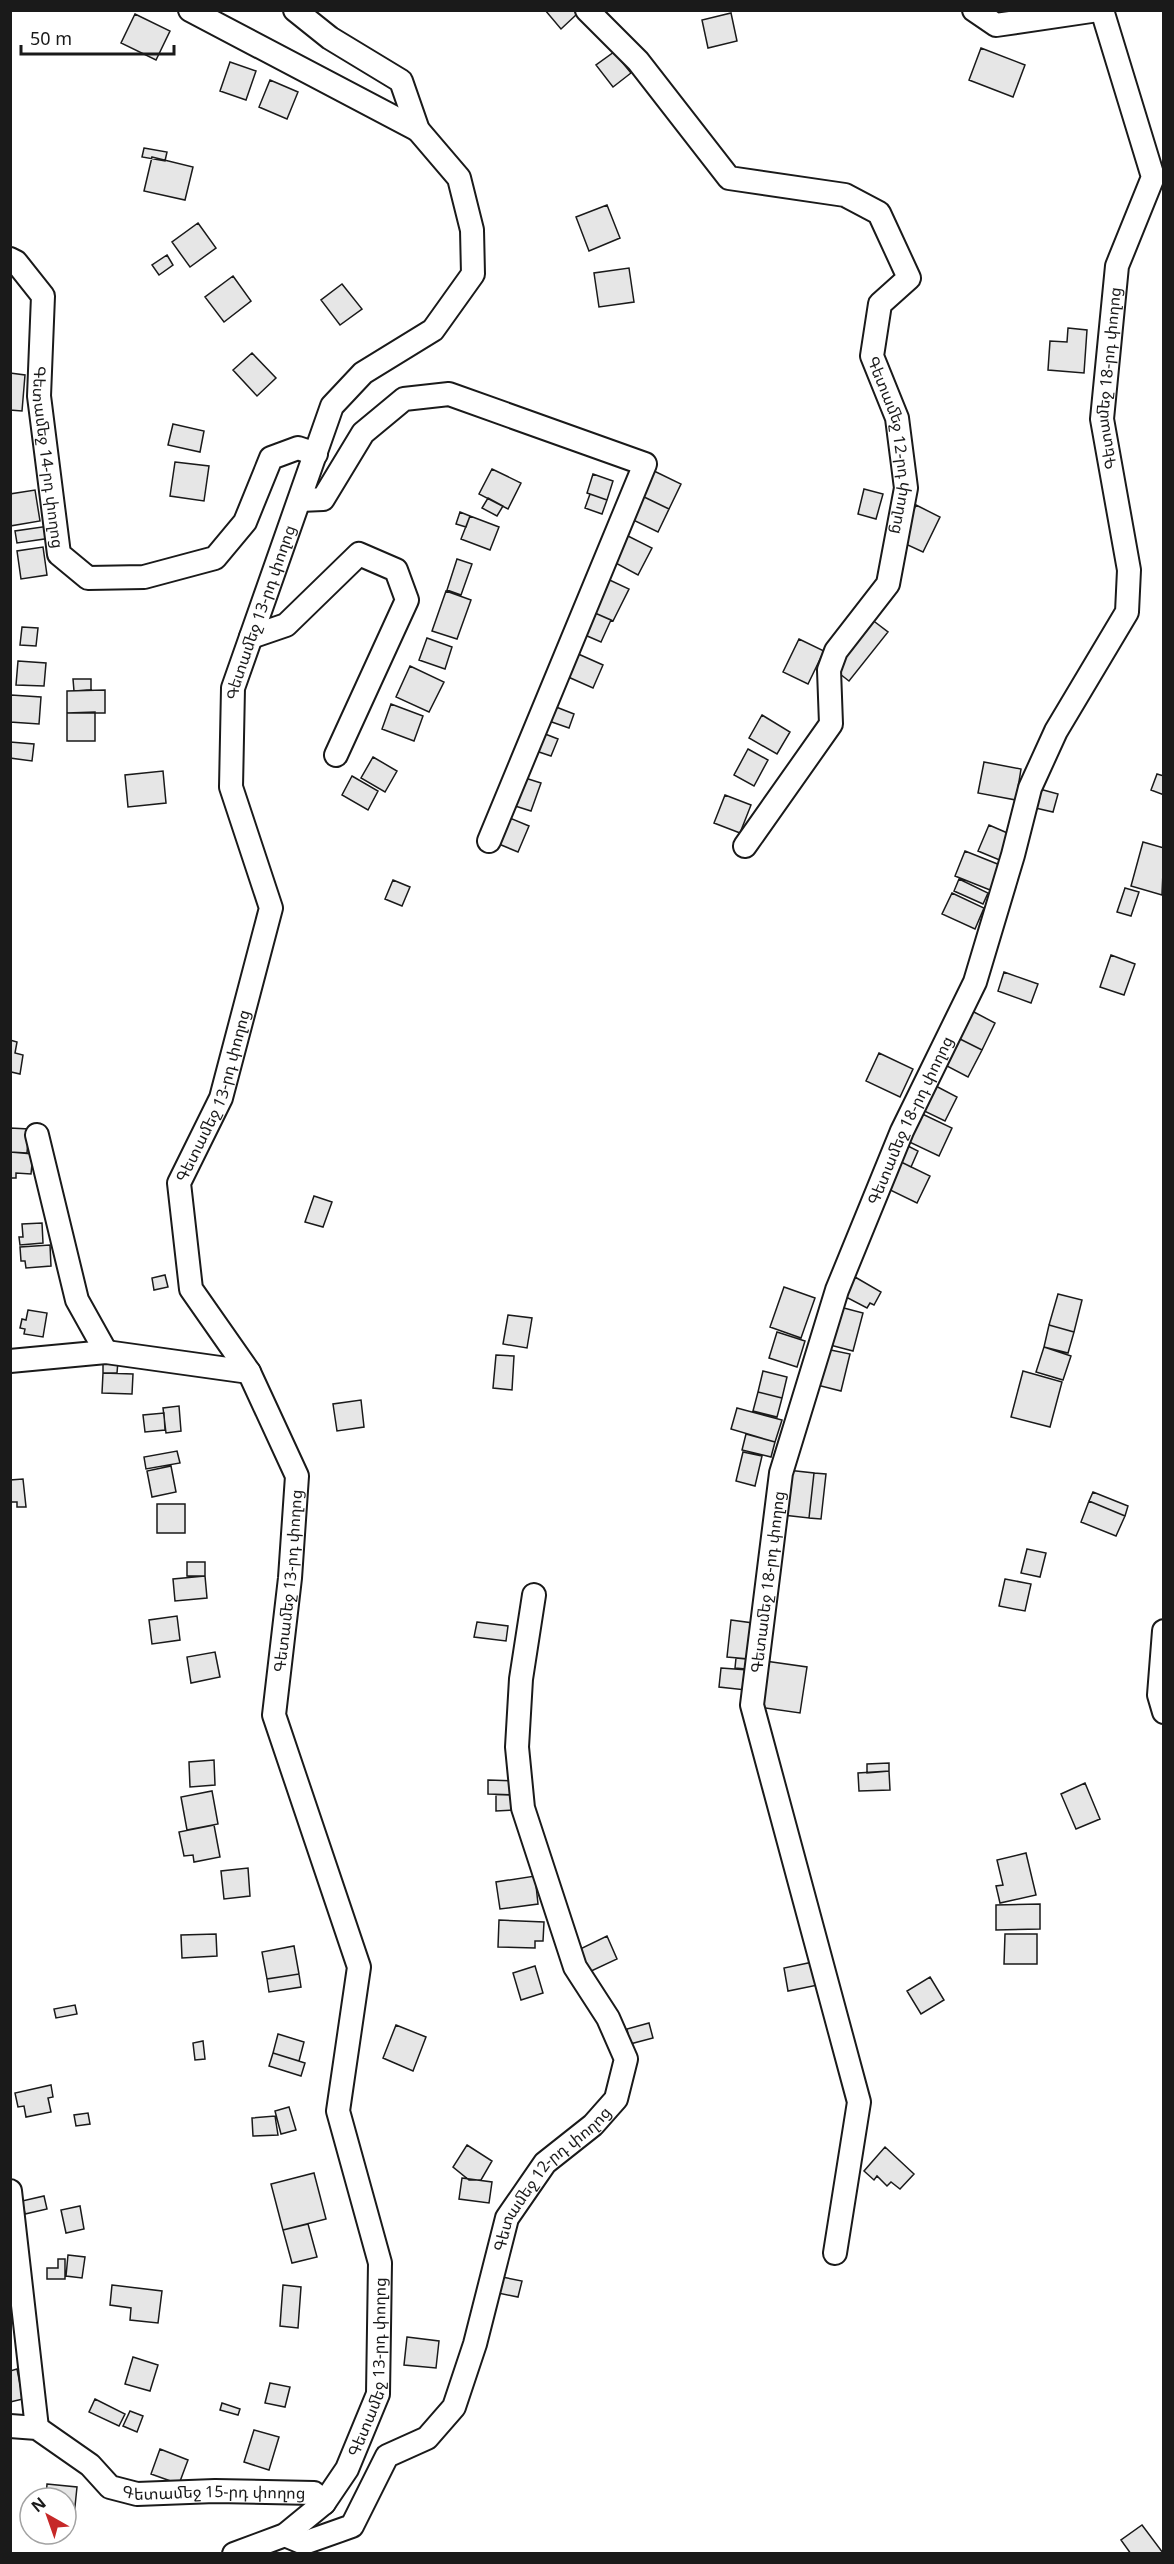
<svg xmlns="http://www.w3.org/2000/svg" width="1174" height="2564" font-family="'Noto Sans','Noto Sans Armenian',sans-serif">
<rect width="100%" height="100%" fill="#fff"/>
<!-- building -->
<path fill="#e6e6e6" stroke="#1a1a1a" stroke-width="1.5" d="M545,10H573L577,14L561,29Z
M731,13L737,41L708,48L702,20Z
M135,14L170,31L156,60L121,43Z
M981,48L1025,65L1013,97L969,80Z
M614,52L631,73L613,87L596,65Z
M230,62L256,71L246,100L220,91Z
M270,80L298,92L287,119L259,107Z
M144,148L167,152L165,161L142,157Z
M152,157L193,167L185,200L144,191Z
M607,205L620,238L589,251L576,217Z
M198,223L216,248L190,267L172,242Z
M167,255L173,265L159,275L152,265Z
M629,268L634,302L599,307L594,273Z
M233,276L251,301L224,322L205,297Z
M342,284L362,309L340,325L321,300Z
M1068,328L1087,330L1084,373L1048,370L1050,341L1067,342Z
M252,353L276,378L257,396L233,370Z
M10,373L25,375L22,411L10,410Z
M173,424L204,431L200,452L168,445Z
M175,462L209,466L204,501L170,496Z
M492,469L521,483L508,509L479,494Z
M652,470L681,484L669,509L640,495Z
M593,474L613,481L607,500L587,493Z
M864,489L883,494L876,519L858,514Z
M35,490L40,521L10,526V494Z
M590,494L607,500L602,514L585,508Z
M640,495L669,509L658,532L629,518Z
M488,498L503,506L497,516L482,508Z
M916,505L940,517L923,552L899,541Z
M460,512L470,516L466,527L456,524Z
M470,516L499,527L490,550L461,539Z
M49,526L51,538L17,543L15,531Z
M624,534L652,548L638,575L610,560Z
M43,547L47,575L21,579L17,551Z
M457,559L472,564L461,595L447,590Z
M601,576L629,589L613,621L586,609Z
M446,591L471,600L457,639L432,631Z
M588,610L611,620L601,642L578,632Z
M871,619L888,632L849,681L831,667Z
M22,627L38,628L36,646L20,645Z
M427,638L452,647L445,669L419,660Z
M799,639L824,651L808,684L783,672Z
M576,653L603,665L593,688L566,676Z
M18,661L46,663L44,686L16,685Z
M410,666L444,682L429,712L396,697Z
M73,679H91V690L74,691Z
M105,690V713H67V691Z
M11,695L41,697L39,724L10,722Z
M391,704L423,716L414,741L382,729Z
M551,705L574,714L569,728L546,720Z
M95,712V741H67V713Z
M762,715L790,732L777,754L749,738Z
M540,732L558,739L551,756L533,750Z
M10,742L34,744L32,761L10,758Z
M748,749L768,760L754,786L734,775Z
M373,757L397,771L385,792L361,778Z
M984,762L1021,769L1016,800L978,793Z
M163,771L166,803L128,807L125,775Z
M1157,774L1164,776V795L1151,790Z
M352,776L378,791L368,810L342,795Z
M522,777L541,783L531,811L512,805Z
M1036,788L1058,794L1053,812L1031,807Z
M725,795L751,805L740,833L714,823Z
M505,816L529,826L518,852L494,842Z
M989,825L1012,835L1002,861L978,851Z
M1143,842L1164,848L1162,895L1131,886Z
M965,851L1000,865L990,890L955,876Z
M959,879L988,893L983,904L954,891Z
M393,880L410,887L402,906L385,899Z
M1125,888L1139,892L1131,916L1117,912Z
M952,893L984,908L975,929L942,914Z
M1111,955L1135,964L1124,995L1100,987Z
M1004,972L1038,984L1031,1003L998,991Z
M972,1011L995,1023L982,1050L958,1038Z
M958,1038L982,1050L968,1077L945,1065Z
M10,1040L17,1042L15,1053L23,1055L20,1074L11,1072L10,1078Z
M879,1053L913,1069L900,1097L866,1081Z
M932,1084L957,1097L945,1121L920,1109Z
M916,1111L952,1128L939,1156L903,1139Z
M10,1128L29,1129L27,1153L10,1152Z
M906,1145L918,1151L911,1167L899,1161Z
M10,1152L33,1154L31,1174L16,1173V1178H10Z
M899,1161L930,1176L917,1203L886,1188Z
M314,1196L332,1202L323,1227L305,1222Z
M42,1223L43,1243L20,1245L19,1237H23L22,1224Z
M50,1245L51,1266L26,1268L25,1261H21L20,1247Z
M165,1275L168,1287L154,1290L152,1278Z
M855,1277L881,1292L874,1305L870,1303L867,1308L844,1296Z
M784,1287L815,1298L801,1338L770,1327Z
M1058,1294L1082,1300L1074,1332L1049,1325Z
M840,1307L863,1313L853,1351L830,1345Z
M28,1310L47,1313L43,1337L24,1334L25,1329L20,1328L22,1319L26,1320Z
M508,1315L532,1318L527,1348L503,1344Z
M1049,1325L1074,1332L1068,1353L1044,1347Z
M777,1332L805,1341L797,1367L769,1358Z
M1044,1347L1071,1356L1063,1380L1036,1372Z
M826,1349L850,1354L841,1391L817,1385Z
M496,1355L514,1356L512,1390L493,1388Z
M103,1361H118L117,1373H103Z
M763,1371L787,1377L782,1398L758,1392Z
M1023,1371L1062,1382L1050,1427L1011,1417Z
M103,1373L133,1374L132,1394L102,1393Z
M758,1392L782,1398L777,1417L753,1411Z
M361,1400L364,1427L337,1431L333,1404Z
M179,1406L181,1431L166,1433L163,1408Z
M737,1408L782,1420L775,1442L731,1429Z
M164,1413L165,1430L145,1432L143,1415Z
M746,1434L775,1442L771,1457L742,1450Z
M177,1451L180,1463L146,1469L144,1457Z
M743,1452L762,1456L755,1486L736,1481Z
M171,1466L176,1492L152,1497L147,1471Z
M787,1470L814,1473L809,1518L783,1515Z
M814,1473L826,1474L821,1519L809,1518Z
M23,1479L26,1507H17V1502H10V1480Z
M1093,1492L1128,1506L1125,1516L1089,1501Z
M1089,1501L1125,1516L1116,1536L1081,1522Z
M157,1504H185V1533H157Z
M1027,1549L1046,1553L1040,1577L1021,1573Z
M187,1562H205V1576H187Z
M205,1576L207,1598L175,1601L173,1579Z
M1005,1579L1031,1584L1025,1611L999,1606Z
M177,1616L180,1640L152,1644L149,1620Z
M731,1620L753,1623L749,1659L727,1657Z
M477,1622L508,1626L506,1641L474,1637Z
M215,1652L220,1677L191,1683L187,1657Z
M736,1658L746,1659V1669L735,1668Z
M765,1661L807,1667L800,1713L759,1707Z
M721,1668L748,1670L746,1690L719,1687Z
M214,1760L215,1785L190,1787L189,1762Z
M889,1763V1771L867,1773V1764Z
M889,1771L890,1790L859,1791L858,1773Z
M488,1780L515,1781V1795L488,1794Z
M1085,1783L1100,1819L1076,1829L1061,1794Z
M212,1791L218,1824L187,1830L181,1797Z
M496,1795H515V1810L496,1811Z
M214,1825L220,1857L194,1862L193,1855L184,1856L179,1832Z
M1026,1853L1036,1895L1000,1903L996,1886L1003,1885L997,1860Z
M248,1868L250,1896L224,1899L221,1871Z
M535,1876L538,1904L500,1909L496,1882Z
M1040,1904V1929L996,1930V1905Z
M499,1920L544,1922L543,1941H535V1948L498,1947Z
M216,1934L217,1956L182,1958L181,1935Z
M1005,1934H1037V1964H1004Z
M607,1936L617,1959L587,1973L576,1951Z
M294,1946L299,1974L267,1979L262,1952Z
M813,1962L818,1985L788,1991L784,1968Z
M535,1966L543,1993L521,2000L513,1973Z
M299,1974L301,1987L269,1992L267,1979Z
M930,1977L944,2000L921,2014L907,1991Z
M75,2005L77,2014L56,2018L54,2009Z
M649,2023L653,2038L630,2044L627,2029Z
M396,2025L426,2037L413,2071L383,2058Z
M278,2034L304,2042L299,2061L273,2053Z
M203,2041L205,2059L195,2060L193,2043Z
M273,2053L305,2063L301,2076L269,2066Z
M51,2085L53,2097L48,2098L51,2112L26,2117L24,2106L18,2107L15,2093Z
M289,2107L296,2130L281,2134L275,2111Z
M88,2113L90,2124L76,2126L74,2115Z
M275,2116L278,2135L253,2136L252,2118Z
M467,2145L492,2161L481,2180H469L453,2167Z
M885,2147L914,2174L900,2189L891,2182L887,2186L877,2176L874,2180L864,2171Z
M314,2173L326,2219L283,2230L271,2184Z
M462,2178L492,2182L489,2203L459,2199Z
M44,2196L47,2209L25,2214L22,2201Z
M80,2206L84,2229L66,2233L61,2210Z
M308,2224L317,2257L292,2263L283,2230Z
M68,2255L85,2257L82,2278L66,2276Z
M58,2259H65V2279H47V2268H58Z
M502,2277L522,2281L518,2297L498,2293Z
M112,2285L162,2291L158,2323L130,2320L131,2308L110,2305Z
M283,2285L301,2287L298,2328L280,2326Z
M407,2337L439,2341L436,2368L404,2365Z
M133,2357L158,2365L150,2391L125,2384Z
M17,2369L23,2399L10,2402V2371Z
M270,2383L290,2387L285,2407L265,2403Z
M95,2399L125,2414L119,2426L89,2412Z
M222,2403L240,2409L238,2415L220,2410Z
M130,2411L143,2416L137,2432L123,2426Z
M254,2430L279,2437L269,2470L244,2462Z
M160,2449L188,2460L179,2484L151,2474Z
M47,2484L77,2487L73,2526L66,2525V2498H46Z
M1142,2525L1163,2553V2554H1131L1121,2540Z"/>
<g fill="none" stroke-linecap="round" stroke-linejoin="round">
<defs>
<g id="minor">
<path d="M190,10L418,130"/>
<path id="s1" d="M587,10L638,61L729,178L845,195L879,213L909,278L880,304L872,356L897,418L906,488L888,584L836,651L829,670L831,724L745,846"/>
<path d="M974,10L996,25L1098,10"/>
<path id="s2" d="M10,259L16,262L43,296L39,396L59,554L88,578L144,577L215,558L245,522L271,458L298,448L316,454"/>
<path d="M300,500L323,499L363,433L404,399L449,394L645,464L489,841"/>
<path d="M251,637L286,625L359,554L396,570L407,600L336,755"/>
<path d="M37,1135L77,1300L106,1352"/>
<path d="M10,1361L106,1352L249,1372"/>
<path d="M1164,1631L1159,1695L1164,1712"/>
<path d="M10,2191L37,2428"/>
<path id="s3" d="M835,2253L859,2102L752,1705L781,1473L837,1290L902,1131L975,982L1013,855L1030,788L1056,731L1127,612L1129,570L1102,419L1117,266L1153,177L1102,10"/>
<path id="s4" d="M10,2426L37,2428L90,2465L110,2487L137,2494L215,2491L314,2493L324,2503"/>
<path id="s5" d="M285,2535L304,2543L352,2526L387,2456L427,2438L454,2407L475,2344L507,2218L545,2163L593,2125L616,2099L626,2059L608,2018L575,1967L523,1808L517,1747L521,1679L534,1595"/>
<path id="s6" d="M234,2554L285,2535L324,2503L347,2469L378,2394L380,2263L338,2111L359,1967L274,1715L290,1578L297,1476L249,1372L191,1289L179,1183L221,1098L271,908L231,787L233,688L332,406L363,373L433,330L473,274L472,230L459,178L418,130L401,81L330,38L295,10"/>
</g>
</defs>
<!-- minor casing -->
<use href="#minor" stroke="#1a1a1a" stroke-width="26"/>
<!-- minor -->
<use href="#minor" stroke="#fff" stroke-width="22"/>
</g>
<g text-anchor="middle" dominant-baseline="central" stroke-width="4.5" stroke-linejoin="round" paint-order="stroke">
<!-- street labels -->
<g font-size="16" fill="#1a1a1a" stroke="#fff">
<text stroke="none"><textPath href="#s3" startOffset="1966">Գետամեջ 18-րդ փողոց</textPath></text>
<text stroke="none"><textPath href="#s1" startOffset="632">Գետամեջ 12-րդ փողոց</textPath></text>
<text stroke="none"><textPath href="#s2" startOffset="212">Գետամեջ 14-րդ փողոց</textPath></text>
<text stroke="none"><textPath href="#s6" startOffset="2088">Գետամեջ 13-րդ փողոց</textPath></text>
<text stroke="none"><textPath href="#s6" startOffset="1584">Գետամեջ 13-րդ փողոց</textPath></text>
<text stroke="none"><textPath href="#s3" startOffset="1174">Գետամեջ 18-րդ փողոց</textPath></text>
<text stroke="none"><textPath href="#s6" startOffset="1062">Գետամեջ 13-րդ փողոց</textPath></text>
<text stroke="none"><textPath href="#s3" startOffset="688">Գետամեջ 18-րդ փողոց</textPath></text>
<text stroke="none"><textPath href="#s5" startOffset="489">Գետամեջ 12-րդ փողոց</textPath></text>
<text stroke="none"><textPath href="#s6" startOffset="252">Գետամեջ 13-րդ փողոց</textPath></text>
<text stroke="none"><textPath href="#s4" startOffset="226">Գետամեջ 15-րդ փողոց</textPath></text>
</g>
</g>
<!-- border -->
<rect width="1174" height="2564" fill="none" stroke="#1a1a1a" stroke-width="24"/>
<!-- north arrow -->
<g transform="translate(48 2516) rotate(320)"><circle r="28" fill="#ffffff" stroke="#a3a3a3" stroke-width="1.5"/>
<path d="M0-4.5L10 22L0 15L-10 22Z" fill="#c62828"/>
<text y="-9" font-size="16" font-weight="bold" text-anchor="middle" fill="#1a1a1a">N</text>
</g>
<!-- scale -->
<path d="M21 45v9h153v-9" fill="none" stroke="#1a1a1a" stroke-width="3"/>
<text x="30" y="45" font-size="18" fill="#1a1a1a" stroke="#ffffff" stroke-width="4.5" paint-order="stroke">50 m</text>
</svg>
